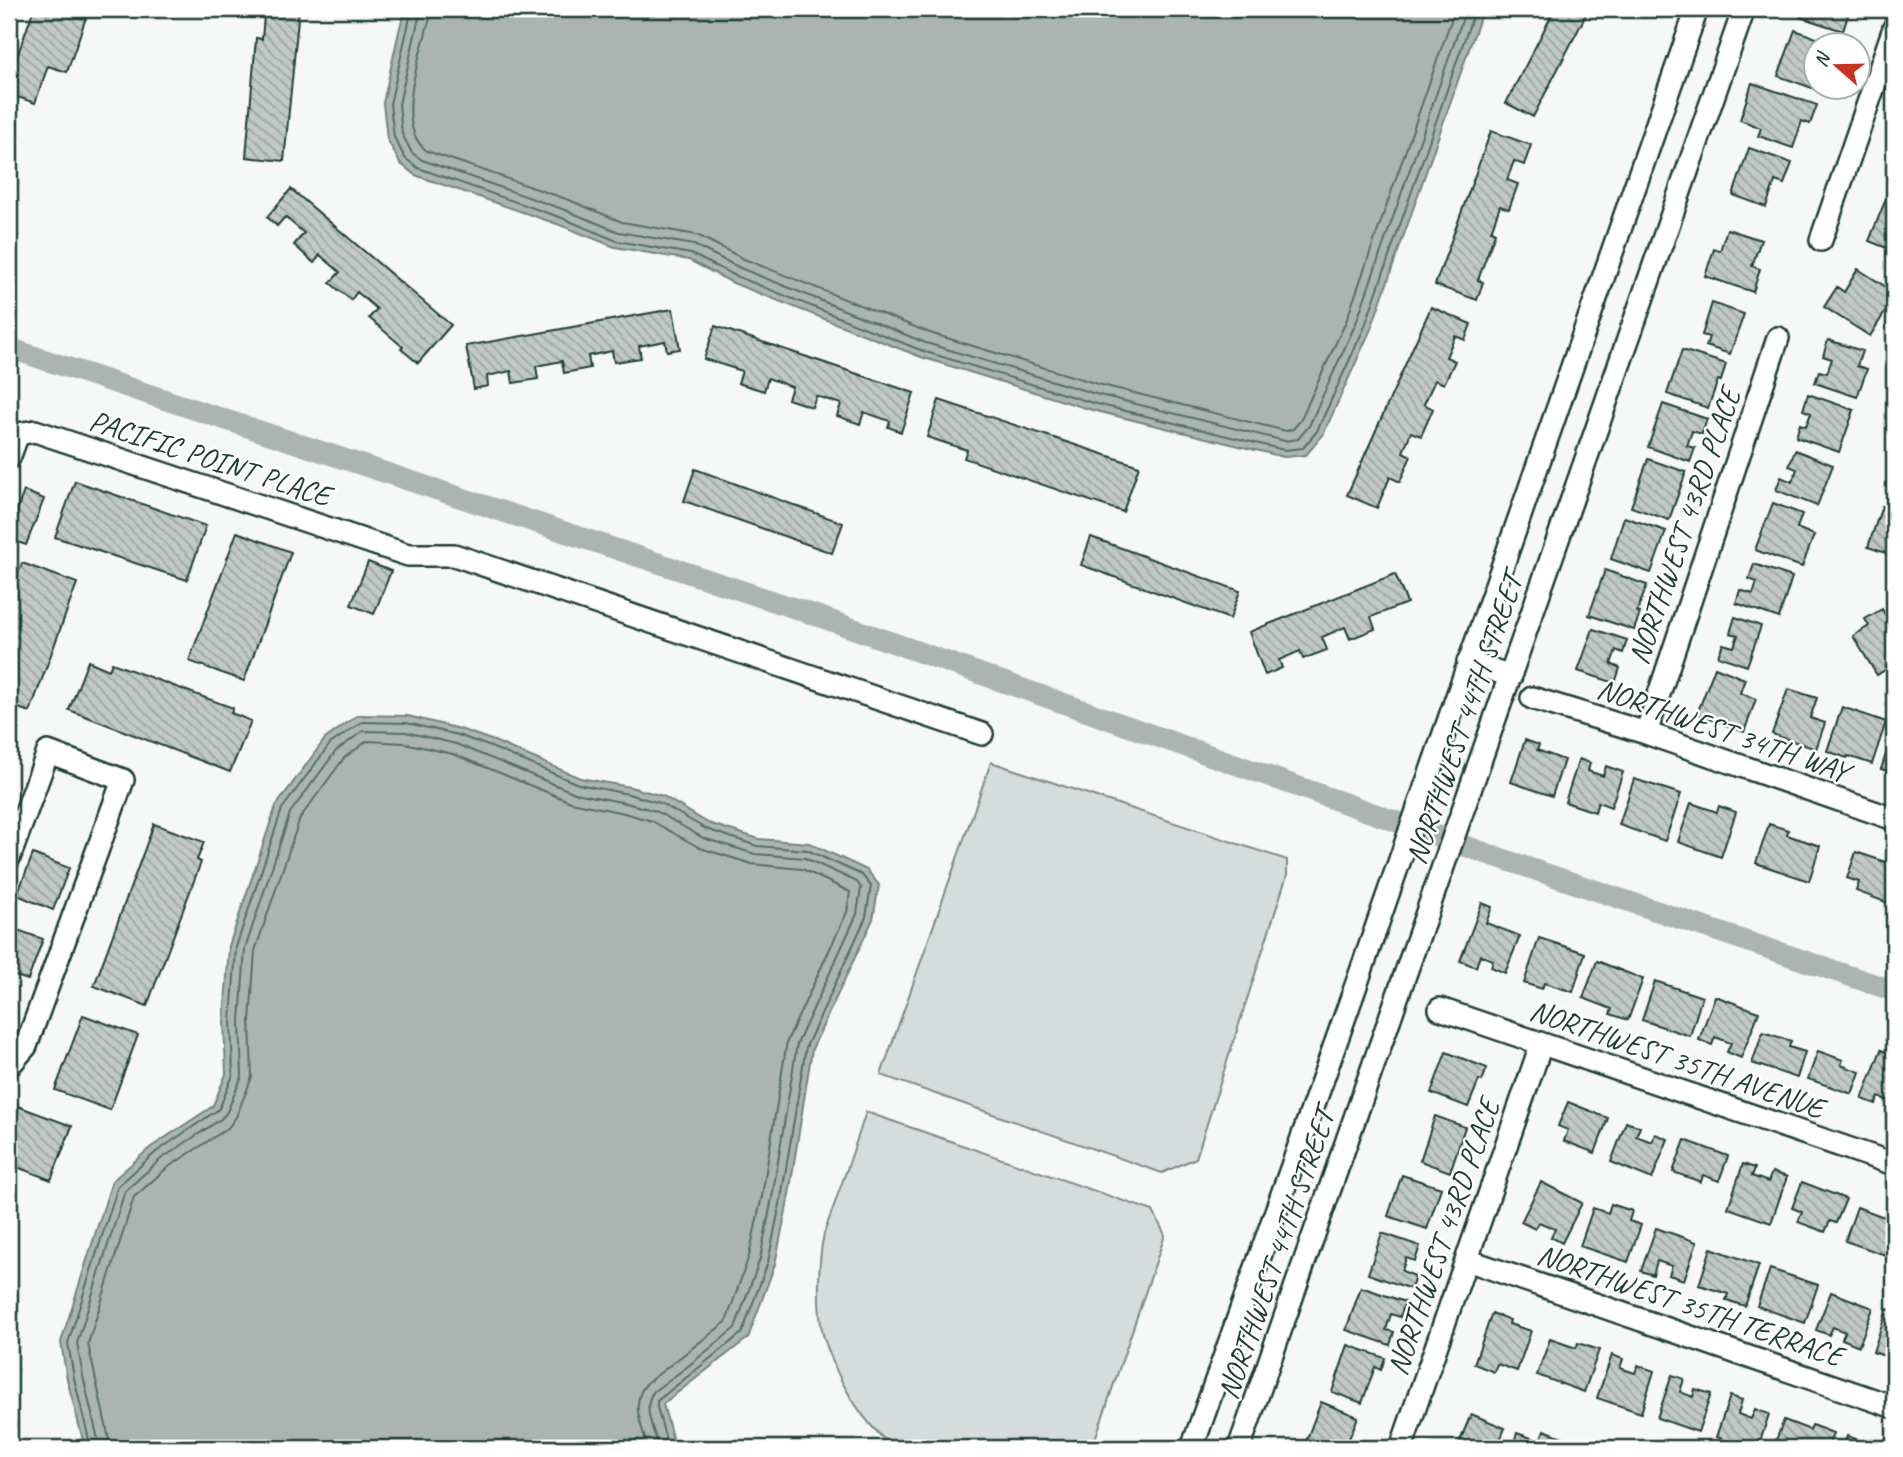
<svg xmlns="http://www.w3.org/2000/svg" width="1903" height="1457" font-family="Caveat,sans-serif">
<defs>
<pattern id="building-back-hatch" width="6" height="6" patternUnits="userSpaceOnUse" patternTransform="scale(1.75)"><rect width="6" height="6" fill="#c0c9c6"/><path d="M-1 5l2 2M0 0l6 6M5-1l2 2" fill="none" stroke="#9ba4a2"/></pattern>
</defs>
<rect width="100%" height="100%" fill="#f6f7f7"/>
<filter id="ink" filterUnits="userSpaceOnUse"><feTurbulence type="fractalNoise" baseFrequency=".0143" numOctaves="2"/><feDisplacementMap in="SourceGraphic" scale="14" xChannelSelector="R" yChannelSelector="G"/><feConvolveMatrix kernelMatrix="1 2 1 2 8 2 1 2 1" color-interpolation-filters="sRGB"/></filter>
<g filter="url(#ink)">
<!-- pitch -->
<path fill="#d6dcdb" stroke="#7a8c88" stroke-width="2" d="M991,762L1287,860V875L1196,1158L1162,1173L881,1075Z
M866,1112L1153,1211L1165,1235L1092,1448H894C861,1421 838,1381 825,1341C816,1316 818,1260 824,1234C828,1221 834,1207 838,1194C848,1167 857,1140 866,1112Z"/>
<!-- water -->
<path fill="#aab5b1" stroke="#72857f" stroke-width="2" d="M406,9H1483L1371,329L1323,435L1306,455L1284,457L1092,410L921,357L733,283L689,260L615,247L560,225L415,175L400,163L387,139L383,103L400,27Z
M358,715L408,716L460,729L494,741L580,778L630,787L663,796L708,823L759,839L809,843L867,870L879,885L873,919L812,1049L788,1201L775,1264L748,1338L663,1404L675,1448H85L67,1379L61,1342L112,1181L151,1147L213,1106L226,1074L224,1021L229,946L276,806L325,739Z"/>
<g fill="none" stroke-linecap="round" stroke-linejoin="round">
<!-- shore -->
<path stroke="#576d66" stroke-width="2" d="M412,9L390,104L394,137L405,158L418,168L562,218L617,241L691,254L736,276L923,351L1093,403L1284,450L1303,448L1317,431L1365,326L1475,9
M421,9L399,104L402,134L412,153L422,160L565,210L619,232L694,245L740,268L926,343L1096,394L1285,441L1298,439L1309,426L1356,323L1466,9
M432,9C431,18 427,26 425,36C416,67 396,129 427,151L569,200L622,222L697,235L744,259L930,333L1098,384L1286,431L1293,429L1300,421L1347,319L1455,9
M91,1448L74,1378L68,1343L118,1186L156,1152L219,1109L233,1075L231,1021L236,947L282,809L330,744L362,722L407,723L458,735L491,747L578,784L628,794L660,803L706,829L757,846L807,850L862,875L871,886L866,917L806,1047L781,1199L768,1262L742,1333L657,1401V1407L668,1448
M100,1448L83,1376L77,1343L125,1191L161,1159L221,1119L227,1112L242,1076L240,1021L245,949L290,813L336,751L363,731L406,732L456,744L575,793L626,803L656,811L703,838L755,854L805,858L857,882L861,888L857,914L797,1044L772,1198L760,1259L735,1328L687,1367L654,1391C641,1406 654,1431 659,1448
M111,1448L88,1344L134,1197L167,1168L228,1128L236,1117L252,1077L250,1021L255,951L300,818L344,758L367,741L404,743L453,754L571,802L624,813L652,821L700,848L752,864L802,869L850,892L847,912L787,1041L762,1196L749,1256L726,1322L647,1383C629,1402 642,1427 648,1448"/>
<!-- canal -->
<path stroke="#aab5b1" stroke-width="21" d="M9,348L812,614L1485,853L1894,991"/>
</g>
<!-- building -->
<path fill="url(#building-back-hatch)" stroke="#1f3d34" stroke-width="2" d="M27,9H89L67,72L48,66L35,103L9,94V80L33,11Z
M252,9H299L284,161L246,157L256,38L262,39L264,15L252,14Z
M1555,9H1589L1533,117L1506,103Z
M1802,9H1850L1843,31L1800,17Z
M1795,30L1830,43L1829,46H1815V88H1823L1821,91L1778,76Z
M1752,83L1817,105L1810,124L1802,121L1793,148L1758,136L1761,128L1740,120Z
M1491,131L1531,145L1524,165L1514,161L1507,180L1518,184L1509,209L1500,206L1491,231L1495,233L1478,280L1483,282L1477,300L1435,285Z
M1749,148L1792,163L1784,184L1775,181L1766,207L1733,195Z
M291,189L451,325L418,363L401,349L403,347L369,318L377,309L357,292L351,300L330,283L340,272L320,255L314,263L294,245L304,233L285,217L277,226L267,217Z
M1888,194L1894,197V251L1869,241Z
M1727,229L1761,240L1752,266L1760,269L1753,292L1705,276L1714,249L1720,251Z
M1858,269L1894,292V298L1870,336L1824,307L1837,287L1844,292Z
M1712,303L1744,314L1730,354L1706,346L1709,337L1702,335Z
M1431,307L1471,324L1465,340L1455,336L1446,357L1455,361L1444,384L1435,380L1424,404L1433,409L1421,436L1411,432L1403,452L1411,456L1400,482L1390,477L1377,508L1347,495Z
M673,309L680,349L667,351L665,341L639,346L641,358L614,362L612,351L588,356L590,368L564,373L562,361L536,366L538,379L513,383L511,371L487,376L488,386L474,389L466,346Z
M715,326L914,393L901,432L888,427L890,421L864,412L860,424L837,416L841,404L816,396L812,407L788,399L792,387L768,378L764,391L738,383L742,371L704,359Z
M1828,340L1862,351L1857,366L1867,369L1857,397L1815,383L1819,371L1827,373L1832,359L1823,356Z
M1682,350L1726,364L1721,381L1718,380L1708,408L1667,394Z
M1808,394L1854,410L1839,452L1796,437L1800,424L1806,426L1811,413L1803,410Z
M939,400L1139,466L1123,512L964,458L967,450L927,437Z
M1663,404L1707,419L1702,434L1692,431L1687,446L1695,448L1690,462L1648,447Z
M1795,450L1833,465L1817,506L1776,490L1781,477L1792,482L1797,469L1789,466Z
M1648,459L1686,472L1669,520L1631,507Z
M695,469L843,523L832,553L684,501Z
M1894,473V498L1887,496Z
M75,481L206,526L187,580L55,537Z
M24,491L44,499L26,545L9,539V532Z
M1773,503L1802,514L1797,528L1814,535L1802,567L1755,550Z
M1882,506L1894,510V556L1868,547Z
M1624,517L1666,531L1651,573L1611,559Z
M237,532L291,552L244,681L189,661Z
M1091,537L1240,591L1230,619L1081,565Z
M368,562L391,571L374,614L351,605Z
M22,563L77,583L30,712L9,705V600Z
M1754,564L1792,577L1779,618L1736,603L1740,590L1753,594L1757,582L1749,579Z
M1605,570L1647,585L1637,612L1640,613L1634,630L1589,615Z
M1395,574L1407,603L1371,617L1375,629L1350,639L1345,627L1322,637L1327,650L1303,659L1300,651L1279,660L1282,668L1265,675L1249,632Z
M1882,609L1894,629V664L1877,675L1853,636L1869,626L1865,619Z
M1735,617L1761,626L1747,666L1718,656L1723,644L1734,647L1738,635L1730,633Z
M1593,629L1627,640L1623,653L1616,650L1611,664L1620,668L1615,683L1578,671Z
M88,661L109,670L112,663L233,708L231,713L251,721L230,772L69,710Z
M1715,667L1745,679L1740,693L1756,699L1744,732L1697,714Z
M1788,689L1817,698L1810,718L1825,723L1816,749L1772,734Z
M1842,707L1886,722L1872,764L1848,756L1847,758L1827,751Z
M1894,731V773L1881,769Z
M1525,740L1539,745L1537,750L1564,760L1552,796L1511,782Z
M1579,759L1590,763L1588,771L1603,776L1606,766L1623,772L1611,807L1598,802L1595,812L1565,802Z
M1634,779L1681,794L1665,841L1619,825Z
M1691,803L1717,812L1719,806L1736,812L1721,857L1678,842Z
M154,824L204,842L197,860L201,862L147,1006L94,986Z
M1769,824L1788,830L1787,835L1820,846L1809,881L1756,863Z
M1856,852L1894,865V884L1888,903L1856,891L1859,882L1847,878Z
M33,854L69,868L53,910L17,895Z
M1482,903L1492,907L1486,923L1520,936L1505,973L1491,967L1493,960L1480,955L1476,967L1460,961Z
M9,927L43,939L28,980L9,974Z
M1539,938L1585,953L1573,992L1544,983L1542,989L1524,983Z
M1597,961L1643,979L1628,1020L1610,1014L1612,1009L1583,998Z
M1655,981L1702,997L1690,1036L1642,1020Z
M1715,996L1759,1012L1741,1058L1727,1052L1731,1043L1715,1037L1712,1045L1699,1040Z
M83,1015L138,1035L110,1110L55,1090Z
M1763,1032L1791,1041L1789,1047L1805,1052L1797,1078L1752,1063Z
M1881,1050L1894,1055V1103L1879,1097L1876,1104L1862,1099Z
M1818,1051L1843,1060L1841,1065L1860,1072L1852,1094L1808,1079Z
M1446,1052L1487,1068L1482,1081L1479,1080L1468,1107L1431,1093Z
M1568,1102L1608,1118L1595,1153L1564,1141L1568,1130L1558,1126Z
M9,1103L72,1126L51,1180L9,1164Z
M1435,1116L1465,1127L1450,1172L1420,1161Z
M1626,1122L1640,1127L1636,1136L1652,1142L1655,1134L1668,1139L1652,1179L1611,1162Z
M1685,1140L1728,1156L1719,1181L1703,1175L1701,1182L1673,1172Z
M1743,1164L1755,1168L1752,1176L1768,1182L1772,1172L1787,1177L1771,1223L1728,1208Z
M1402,1175L1441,1188L1427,1229L1388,1216Z
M1541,1182L1582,1203L1562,1243L1551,1237L1555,1229L1539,1222L1535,1229L1521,1222Z
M1802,1182L1846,1199L1836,1223L1830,1221L1825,1232L1798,1222L1802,1212L1792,1208Z
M1611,1204L1632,1211L1629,1221L1641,1225L1628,1262L1580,1246L1593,1208L1608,1213Z
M1857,1207L1884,1217L1886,1211L1894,1214V1250L1891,1257L1845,1241Z
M1656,1228L1697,1242L1684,1280L1669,1275L1672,1266L1657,1261L1653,1275L1641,1271Z
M1382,1233L1420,1246L1415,1261L1406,1258L1402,1271L1415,1276L1411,1289L1368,1274Z
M1711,1248L1759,1265L1745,1306L1726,1300L1728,1294L1699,1285Z
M1770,1269L1818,1285L1805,1323L1757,1306Z
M1361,1287L1405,1302L1400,1317L1391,1314L1386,1330L1394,1332L1390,1345L1346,1330Z
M1831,1292L1873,1308L1859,1346L1842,1339L1845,1332L1833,1327L1829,1335L1816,1330Z
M1887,1309L1894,1311V1359L1873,1352Z
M1492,1313L1510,1320L1509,1324L1531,1331L1517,1371L1497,1364L1494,1372L1474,1364Z
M1550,1339L1576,1348L1578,1343L1599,1350L1584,1392L1537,1375Z
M1348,1345L1385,1358L1381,1370L1375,1367L1362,1403L1332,1392Z
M1612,1355L1623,1359L1620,1368L1635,1373L1638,1365L1654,1371L1641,1413L1597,1398Z
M1672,1375L1684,1379L1680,1392L1693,1397L1695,1389L1711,1394L1698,1432L1657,1418Z
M1730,1396L1742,1400L1738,1414L1751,1419L1755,1409L1769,1414L1758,1448H1748L1716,1437Z
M1321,1402L1358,1417L1346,1446L1352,1448H1317L1305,1444Z
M1471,1414L1505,1428L1497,1448H1477L1460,1441Z
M1784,1420L1810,1430L1812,1425L1833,1433L1828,1448H1773Z
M1544,1430L1568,1439L1565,1448H1512L1517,1433L1540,1441Z
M1847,1436L1859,1440L1856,1448H1843Z"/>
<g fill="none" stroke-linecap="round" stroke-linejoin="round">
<defs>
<path id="minor" d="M1821,240L1894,28
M9,458L18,434L35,431L408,555H454L982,734
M1468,662L1511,676
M1532,698L1646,733L1894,819
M1646,733L1778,338
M9,858L48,752L123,780L26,1046L9,1066
M1440,1009L1894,1164
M1467,1260L1894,1407
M1192,1448L1359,977L1697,9
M1239,1448C1408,969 1576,489 1744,9
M1401,1448L1541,1045"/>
</defs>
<!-- minor casing -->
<use href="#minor" stroke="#1f3d34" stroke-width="26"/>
<!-- minor -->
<use href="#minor" stroke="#fff" stroke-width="21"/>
</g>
</g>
<g text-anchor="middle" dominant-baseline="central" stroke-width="5" stroke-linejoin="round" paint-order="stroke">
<!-- street labels -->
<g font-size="30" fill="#1f3d34" stroke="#fff">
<text transform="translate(210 458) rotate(18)">PACIFIC POINT PLACE</text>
<text transform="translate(1684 526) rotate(-71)">NORTHWEST 43RD PLACE</text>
<text transform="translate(1464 719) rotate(-71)">NORTHWEST 44TH STREET</text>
<text transform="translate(1723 730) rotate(19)">NORTHWEST 34TH WAY</text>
<text transform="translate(1677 1059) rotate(19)">NORTHWEST 35TH AVENUE</text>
<text transform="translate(1443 1237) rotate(-71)">NORTHWEST 43RD PLACE</text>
<text transform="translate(1276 1254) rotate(-71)">NORTHWEST 44TH STREET</text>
<text transform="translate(1690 1305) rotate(19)">NORTHWEST 35TH TERRACE</text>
</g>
</g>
<!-- margin -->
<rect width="1903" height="1457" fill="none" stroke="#fff" stroke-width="35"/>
<rect x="18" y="18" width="1868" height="1422" fill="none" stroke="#1f3d34" stroke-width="2.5" filter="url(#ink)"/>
<!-- north arrow -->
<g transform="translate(1837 66) rotate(290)"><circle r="33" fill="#ffffff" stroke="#a5b1ae" stroke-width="2"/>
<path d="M0-5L12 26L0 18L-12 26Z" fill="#c8321e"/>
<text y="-10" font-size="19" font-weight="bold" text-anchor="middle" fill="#1f3d34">N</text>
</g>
</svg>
